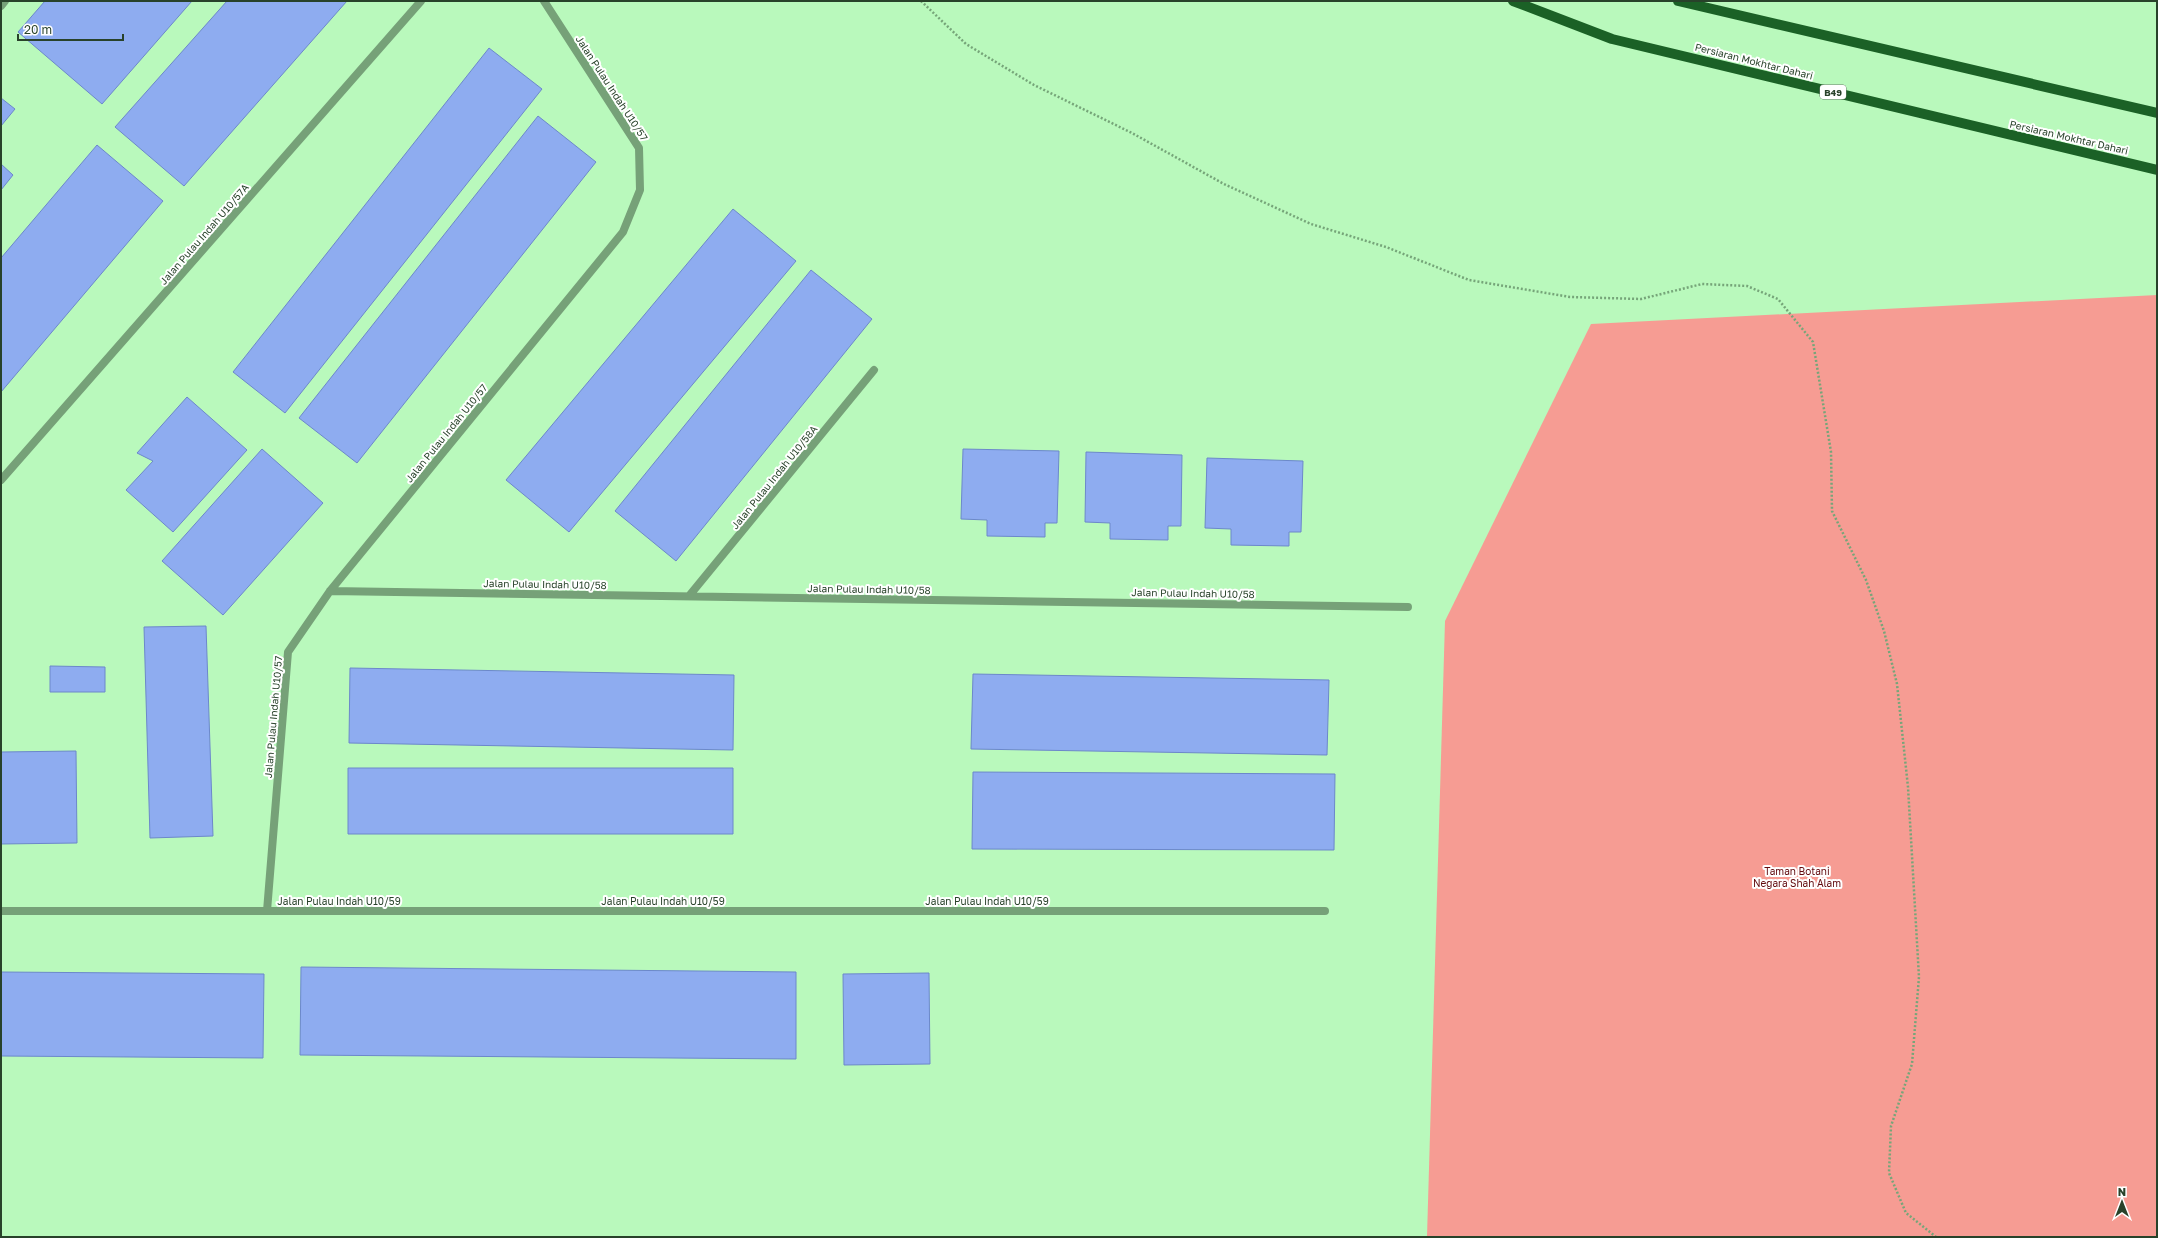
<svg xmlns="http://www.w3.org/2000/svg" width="2158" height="1238" font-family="'Golos Text',sans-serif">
<rect width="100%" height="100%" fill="#b9f9bc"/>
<!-- green -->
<path fill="#f69c93" d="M2157,295V1237H1427L1445,621L1591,324Z"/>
<!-- building -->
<path fill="#8eacf0" stroke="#6c88ca" d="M45,1H192L102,104L18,32Z
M227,1H347L184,186L115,127Z
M489,48L542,89L285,413L233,372Z
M1,98L15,109L1,126Z
M538,116L596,162L357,463L299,418Z
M97,145L163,201L1,392V258Z
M1,164L13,175L1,190Z
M733,209L796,261L569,532L506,480Z
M811,270L872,319L676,561L615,511Z
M187,397L247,450L173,532L126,490L153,461L137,453Z
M262,449L323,503L223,615L162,561Z
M963,449L1059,451L1057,523H1045V537L987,536V520L961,519Z
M1086,452L1182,455L1181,526H1168V540L1110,539V523L1085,522Z
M1207,458L1303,461L1301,532H1289V546L1231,545V529L1205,528Z
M206,626L213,836L150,838L144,627Z
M50,666L105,667V692H50Z
M350,668L734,675L733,750L349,743Z
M973,674L1329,680L1327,755L971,749Z
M76,751L77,843L1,844V752Z
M348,768H733V834H348Z
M973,772L1335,774L1334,850L972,849Z
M301,967L796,972V1059L300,1055Z
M1,972L264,974L263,1058L1,1056Z
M929,973L930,1064L844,1065L843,974Z"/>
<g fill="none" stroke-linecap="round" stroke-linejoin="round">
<!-- path -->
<path stroke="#76a579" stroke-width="2.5" stroke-dasharray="2 2" stroke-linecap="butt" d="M921,1L966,44L1034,85L1132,133L1224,184L1311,224L1386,247L1469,280L1570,297L1641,299L1702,284L1747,286L1778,299L1813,342L1831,452L1832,511L1866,580L1884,631L1897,684L1908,787L1919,977L1912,1064L1891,1126L1889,1173L1906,1213L1936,1237"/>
<!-- minor -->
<path stroke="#76a178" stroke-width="8" d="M1,6L5,1
M1,480L421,1
M330,591L1408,607
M689,596L874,370
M1,911H1325
M267,911L288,652L330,591L623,232L640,190L639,148L544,1"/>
<!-- primary -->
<path stroke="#1b6126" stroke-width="10" d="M1513,1L1612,39L2157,170
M1678,1L2157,113"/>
</g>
<g text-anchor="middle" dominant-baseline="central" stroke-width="4" stroke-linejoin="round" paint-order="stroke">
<!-- shield labels -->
<rect fill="#fff" stroke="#687b6a" stroke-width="1" x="1820" y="85" width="26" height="14" rx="3"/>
<g font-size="9" font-weight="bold" fill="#28422a">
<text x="1833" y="92">B49</text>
</g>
<!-- street labels -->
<g font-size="10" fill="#28422a" stroke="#fff">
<text transform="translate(1754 61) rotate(14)">Persiaran Mokhtar Dahari</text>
<text transform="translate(612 88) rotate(57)">Jalan Pulau Indah U10/57</text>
<text transform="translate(2069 137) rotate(13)">Persiaran Mokhtar Dahari</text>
<text transform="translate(204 234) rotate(-49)">Jalan Pulau Indah U10/57A</text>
<text transform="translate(446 433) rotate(-51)">Jalan Pulau Indah U10/57</text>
<text transform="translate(774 477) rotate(-51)">Jalan Pulau Indah U10/58A</text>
<text transform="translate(545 584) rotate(1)">Jalan Pulau Indah U10/58</text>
<text transform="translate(869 589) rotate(1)">Jalan Pulau Indah U10/58</text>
<text transform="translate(1193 593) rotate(1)">Jalan Pulau Indah U10/58</text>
<text transform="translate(273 717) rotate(-85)">Jalan Pulau Indah U10/57</text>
<text x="339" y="901">Jalan Pulau Indah U10/59</text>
<text x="663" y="901">Jalan Pulau Indah U10/59</text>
<text x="987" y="901">Jalan Pulau Indah U10/59</text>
</g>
<!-- park labels -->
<g font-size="10" fill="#620a0e" stroke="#fff">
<text x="1797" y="871">Taman Botani<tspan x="1797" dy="12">Negara Shah Alam</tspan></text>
</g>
</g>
<!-- border -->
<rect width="2158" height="1238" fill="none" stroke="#28422a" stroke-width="4"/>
<!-- north arrow -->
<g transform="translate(2122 1202)" stroke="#ffffff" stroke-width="3" paint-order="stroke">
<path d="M0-3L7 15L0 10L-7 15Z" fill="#28422a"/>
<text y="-6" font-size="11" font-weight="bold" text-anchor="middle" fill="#28422a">N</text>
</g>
<!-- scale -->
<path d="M18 34v6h105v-6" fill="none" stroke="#28422a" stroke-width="2"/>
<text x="24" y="34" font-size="12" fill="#28422a" stroke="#ffffff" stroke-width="3" paint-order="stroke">20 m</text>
</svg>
